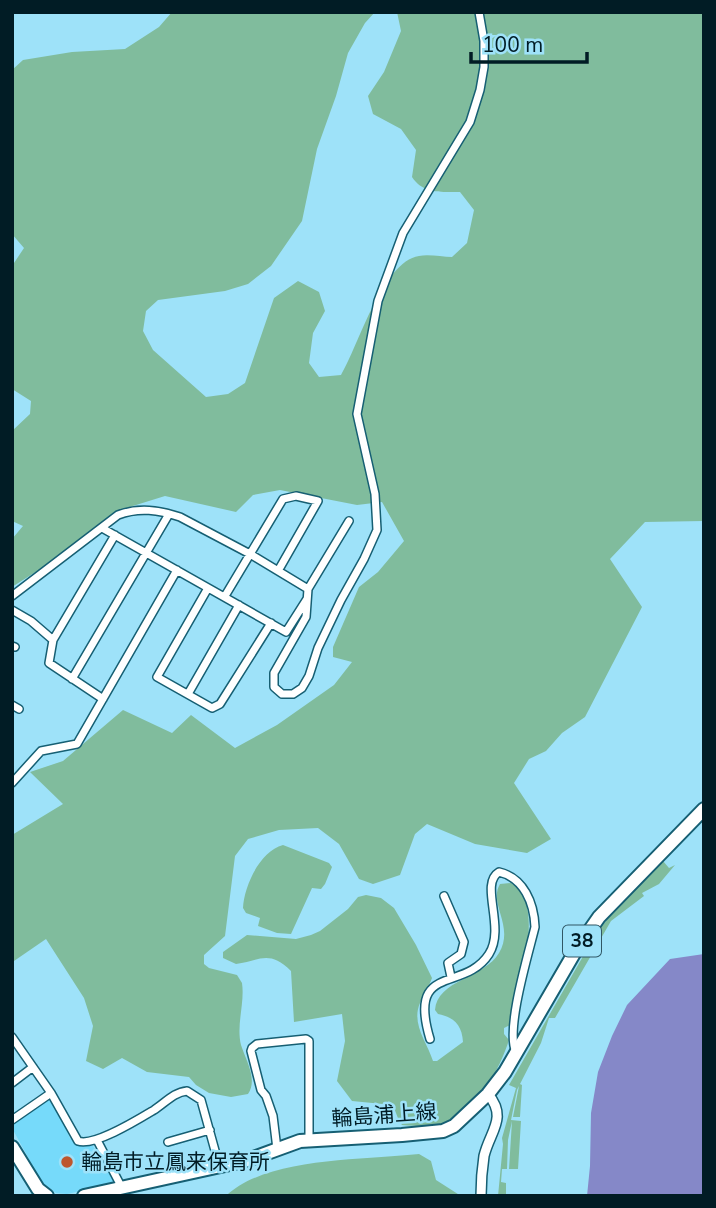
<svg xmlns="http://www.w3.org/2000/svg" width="716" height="1208" font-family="'Nunito Sans','Noto Sans JP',sans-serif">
<rect width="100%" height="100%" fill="#9ee2f9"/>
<!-- built -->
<path fill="#76dafa" d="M48,1099L54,1102L70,1138L80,1146H93L117,1183L67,1194L56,1193L42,1183L12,1128V1123Z"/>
<!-- green -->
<path fill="#80bc9d" d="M172,12H375L365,23L348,53L336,96L317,149L302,221L271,266L248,284L225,291L158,300L146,311L143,331L153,350L206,397L228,394L245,383L274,298L298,281L319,292L325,311L313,333L309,363L319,377L341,375C359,345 382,262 419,256C429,254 442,257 452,257L467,243L474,210L460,192C441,192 423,194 412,177L416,150L401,129L373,114L368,96L384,72L401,31L397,12H704V521L645,522L610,559L642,607L585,717L562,733L546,751L529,759L514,783L551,839L527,853L475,844L427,824L415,834L400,875L373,884L359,879L339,844L318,828L279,830L248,839L235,856L225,936L204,955V964L209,968L237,975L242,983C245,1003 236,1025 241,1045C246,1061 258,1079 248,1094L231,1097L209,1093L196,1085L189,1077L147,1072L122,1058L103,1069L86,1061L93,1026L84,998L46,939L14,961L12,958V835L63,804L30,772L63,761L123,710L172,733L191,715L235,748L277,725L334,685L352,662L333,657V647L359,587L378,572L404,541L382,502L357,505L280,490L253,495L236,512L165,496L120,510L59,557L12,587V539L23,526L12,521V431L30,414L31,401L12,389V266L24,248L12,234V70L23,60L72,52L125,49L159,27Z
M283,845L329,863L332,867L325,884L321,889L312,888L291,934L277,933L258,926L260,918L246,913L243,908C244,886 260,851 283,845Z
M663,861L669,868L675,865L659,884L642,893L644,896L611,921L555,1018H549L541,1043L520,1084L522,1085L520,1117H513L519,1086L517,1090L511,1120L521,1121L518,1169H509L512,1121L508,1140L507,1169H502L501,1182L506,1183V1196H498L503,1144L502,1138L516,1088L509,1085L597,932L629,893Z
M511,883C548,902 517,993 510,1025L504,1028V1034L509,1040C500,1069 477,1110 447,1123C433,1128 417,1126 402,1125L399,1121L393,1105L352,1101L337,1081L345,1041L342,1014L294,1022L291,971C269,949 259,961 236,964L223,958V952L247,935L296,939L311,935L320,931L348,909L358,897L366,895L381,898L394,908L416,945L432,978C428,989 424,994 420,1003C411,1024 427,1042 433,1061H437L463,1042C462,1025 454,1017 438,1014L435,1010C437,980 484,978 499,953C515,926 488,904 500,884Z
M419,1154L431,1161L436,1180L461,1196H226C266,1157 365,1160 419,1154Z"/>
<!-- water -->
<path fill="#8588c8" d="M704,954V1196H587L590,1166L591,1113L598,1072L612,1036L627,1005L670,959Z"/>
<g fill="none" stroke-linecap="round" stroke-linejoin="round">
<defs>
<path id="minor" d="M349,521L308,589L306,617L274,673V687L282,694H293L302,688L309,676L318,648L341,600L364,559L377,530L375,494L357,414L378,301L403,233L470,122L480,90L484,67V41L479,12
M102,528L286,632L307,599
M208,588L157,677L212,708L220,704L271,623
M12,596L118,515C139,507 159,510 180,517L250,554L308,589
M225,596L283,499L296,496L318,501L278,571
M12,610L31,621L53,640
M12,646L15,647
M72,679L169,514
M188,694L239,605
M103,699L49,663L53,640L115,535
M12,705L19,709
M12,783L41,751L77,744L177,570
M444,896L464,942L461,954L448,963L451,977
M12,1037L51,1093L78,1141C94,1147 139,1119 154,1110C165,1103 174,1092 187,1091L201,1100L219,1165
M430,1039C407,962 464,993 489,954C506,927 479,884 499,872C524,878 534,903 535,927C529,952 505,1030 516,1052
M12,1083L33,1067
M12,1120L51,1093
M97,1140L122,1188
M168,1142L210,1130
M277,1149L273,1116L266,1096L261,1090L251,1051L252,1048L257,1044L306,1039L309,1041V1140"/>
<path id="tertiary" d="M481,1196C481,1183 482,1169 484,1156C490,1131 508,1118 488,1094"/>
<path id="primary" d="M12,1147L38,1189L47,1196
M84,1196L248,1160L300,1141L402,1135L443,1131L454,1126L488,1094L505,1072L576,950L599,917L704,809"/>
</defs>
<!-- minor casing -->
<use href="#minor" stroke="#165f73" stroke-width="10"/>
<!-- tertiary casing -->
<use href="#tertiary" stroke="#165f73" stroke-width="12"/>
<!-- primary casing -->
<use href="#primary" stroke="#165f73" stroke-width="16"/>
<!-- minor -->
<use href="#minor" stroke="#fff" stroke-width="7"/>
<!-- tertiary -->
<use href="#tertiary" stroke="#fff" stroke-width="9"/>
<!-- primary -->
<use href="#primary" stroke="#fff" stroke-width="12"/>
</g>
<!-- markers -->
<circle fill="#be562d" stroke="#9ee2f9" stroke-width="2.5" cx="67" cy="1162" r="7"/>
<g text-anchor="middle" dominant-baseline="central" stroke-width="5" stroke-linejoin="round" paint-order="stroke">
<!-- shield labels -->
<rect fill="#9ee2f9" stroke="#305765" stroke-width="2" x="563" y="925.5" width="38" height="31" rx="5"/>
<g font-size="19" font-weight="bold" fill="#011c25">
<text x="582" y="941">38</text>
</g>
<!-- street labels -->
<g font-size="21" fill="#011c25" stroke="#9ee2f9">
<text transform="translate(384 1115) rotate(-4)">輪島浦上線</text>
</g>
<!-- poi labels -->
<g font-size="21" fill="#011c25" stroke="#9ee2f9" text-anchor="start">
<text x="81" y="1162">輪島市立鳳来保育所</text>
</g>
</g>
<!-- border -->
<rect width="716" height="1208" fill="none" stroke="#011c25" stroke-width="28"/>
<!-- scale -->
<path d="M471 52v10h116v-10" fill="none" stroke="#011c25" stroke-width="3.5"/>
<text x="482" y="52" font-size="21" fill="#011c25" stroke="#9ee2f9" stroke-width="5" paint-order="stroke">100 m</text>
</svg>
